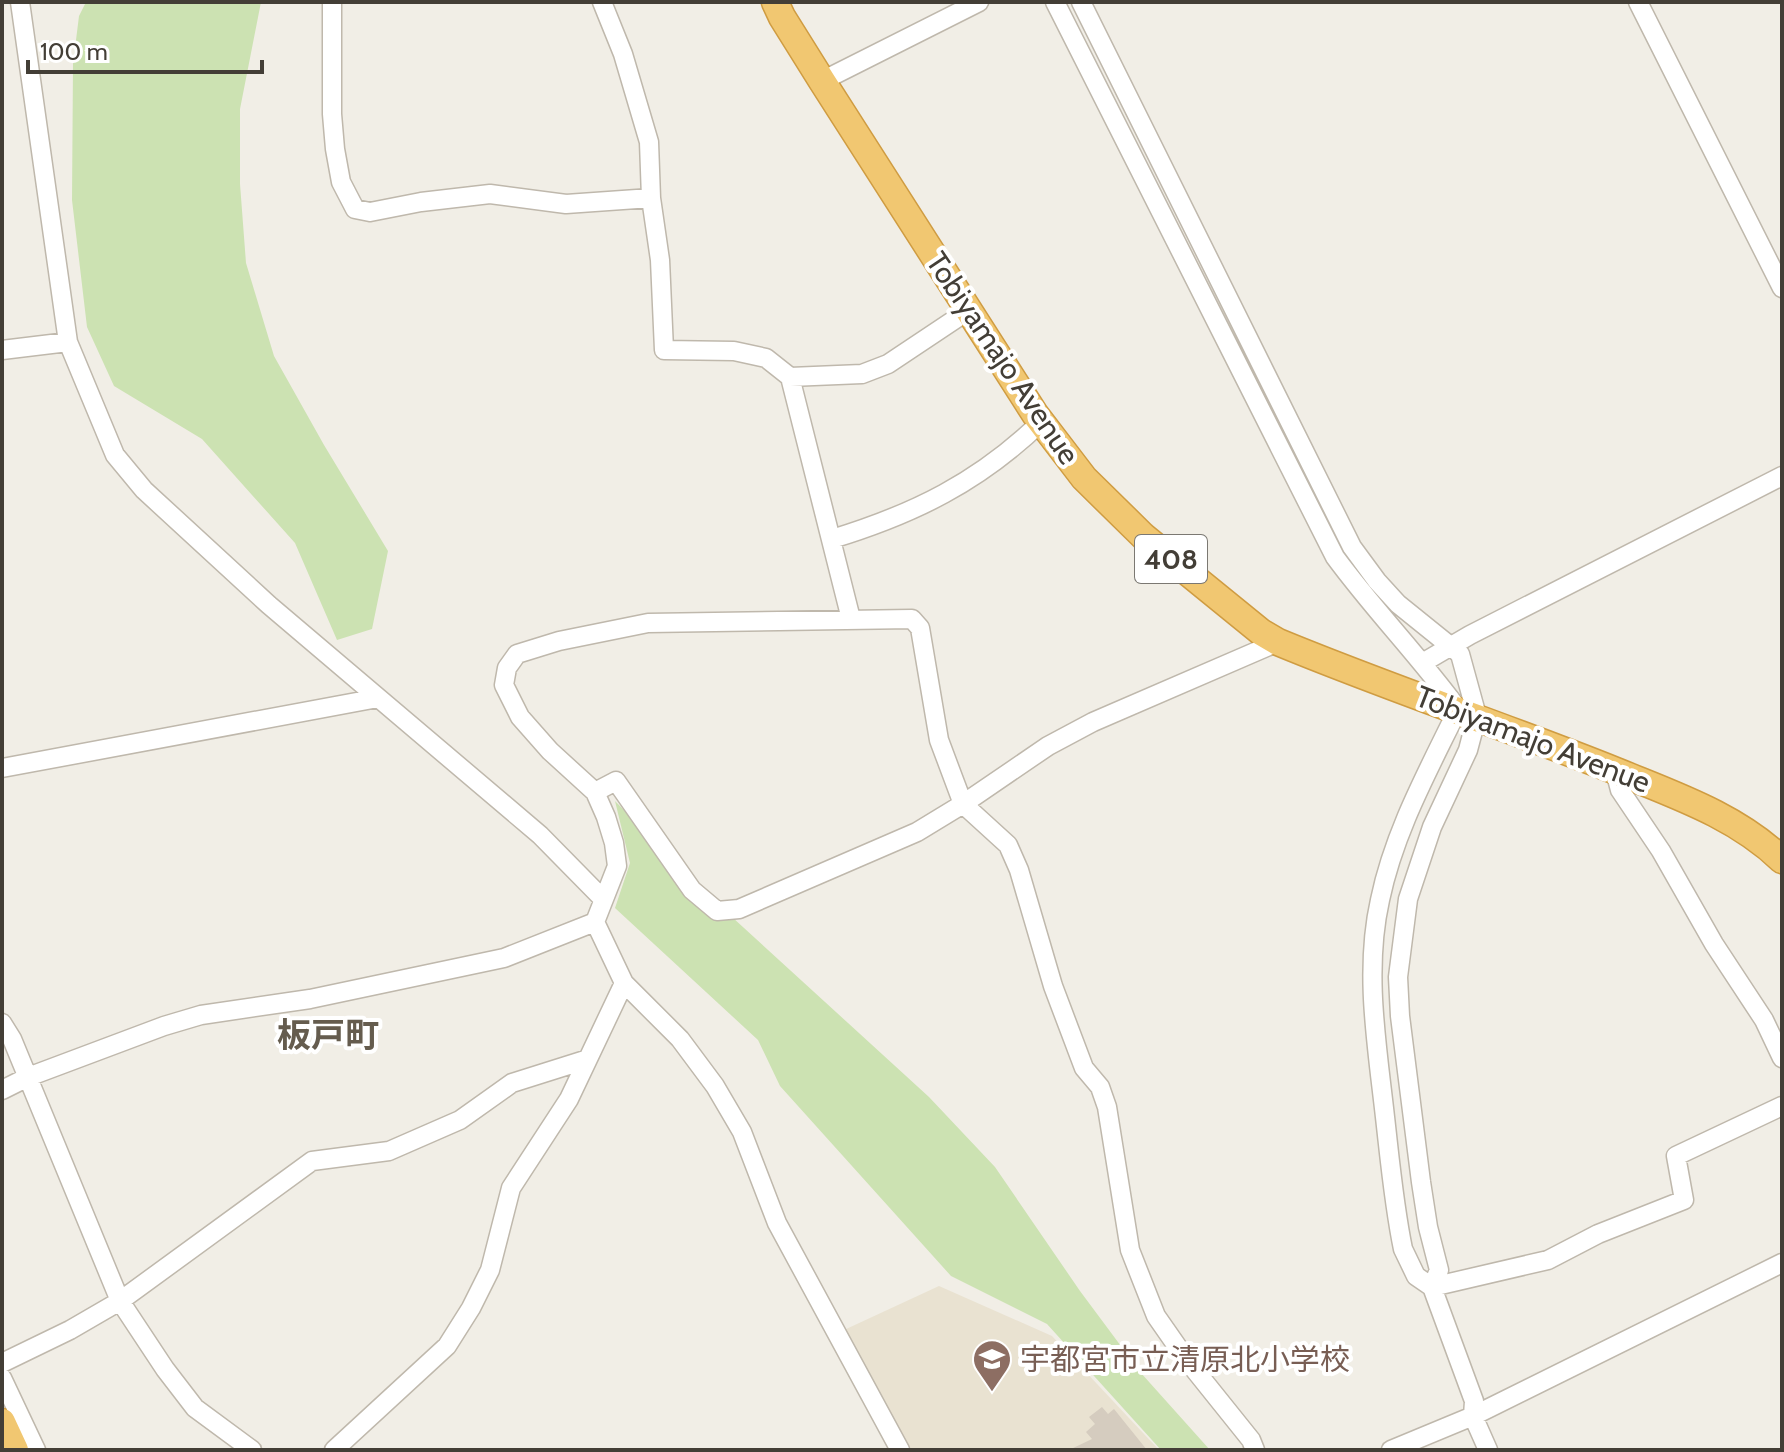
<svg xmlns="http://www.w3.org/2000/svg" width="1784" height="1452" font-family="Cabin,'Noto Sans JP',sans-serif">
<rect width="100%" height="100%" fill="#f1eee6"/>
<!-- education -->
<path fill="#e9e2d1" d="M939,1286L1052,1336L1159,1450H908L844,1330Z"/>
<!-- green -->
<path fill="#cce2b2" d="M86,2H261L240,109V184L246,263L274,356L324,445L388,551L372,629L337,640L295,543L202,439L114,386L87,327L72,200L73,64L79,16Z
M615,801L709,896L929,1097L995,1167L1080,1291L1141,1373L1210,1450H1161L1047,1324L951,1276L780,1086L758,1040L615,908L630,863Z"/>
<!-- building -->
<path fill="#d5ccbf" d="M1102,1407L1108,1414L1114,1409L1147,1450H1069L1092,1439L1086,1432L1095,1424L1089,1417Z"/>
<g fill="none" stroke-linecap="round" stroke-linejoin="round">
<defs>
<path id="minor" d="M20,2L68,342L115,455L144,490L269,605L540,835L602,898
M332,2V114L335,149L341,182L355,209L370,212L421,202L490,194L566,204L651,198
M602,2L623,54L649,142L651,198L660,260L664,350L734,351L766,358L790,377L851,619
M1055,2L1335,557C1374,610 1419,656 1458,709C1428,771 1394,832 1380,900C1364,971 1377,1045 1385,1117C1390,1161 1394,1206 1403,1249L1416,1276L1432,1287L1474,1401L1473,1416L1488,1450
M1081,2L1352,547L1377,581L1398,604L1460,654L1477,716L1468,750L1432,827L1408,899L1398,977L1400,1016L1421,1182L1428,1227L1439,1270L1432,1287
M1638,2L1782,288
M822,81L979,2
M2,350L68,342
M790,377L862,374L888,364L969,310
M832,539C914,514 979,482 1041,422
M1424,662L1470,635L1782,476
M2,768L378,698
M1615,771L1620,790L1661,851L1714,944L1764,1020L1782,1058
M595,792L616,781L692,890L717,911L739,909L917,832L963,804L1048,746L1093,722L1278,642
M2,1023L12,1039L120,1301L165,1369L195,1408L252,1450
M2,1090L28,1077L164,1026L201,1015L310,999L504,958L595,922
M1432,1287L1548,1260L1598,1234L1684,1200L1676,1156L1782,1106
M2,1363L70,1330L120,1301L312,1161L389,1151L460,1120L512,1083L588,1059
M2,1378L36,1450
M334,1450L447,1346L471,1308L490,1270L511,1188L569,1099L624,983
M900,1450L777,1223L742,1132L715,1086L680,1039L624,983L595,922L617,866L614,843L606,817L595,792L550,751L520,717L504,685L507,668L517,654L559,641L648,623L912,619L920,628L939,740L963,804L1008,845L1019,870L1053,986L1084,1068L1100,1087L1107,1107L1130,1250L1156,1316L1186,1359L1251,1440L1255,1450
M1391,1450L1473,1416L1782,1263"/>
<path id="highway" d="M775,2L782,17L822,81L1035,414L1084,478L1143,536L1261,632L1278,642C1389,688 1504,726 1616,771C1674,795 1735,815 1782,860
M2,1422L15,1450"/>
</defs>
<!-- minor casing -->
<use href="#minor" stroke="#bfb8ac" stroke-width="21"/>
<!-- highway casing -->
<use href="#highway" stroke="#cf9c42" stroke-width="29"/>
<!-- minor -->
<use href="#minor" stroke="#fff" stroke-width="18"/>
<!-- highway -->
<use href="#highway" stroke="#f1c771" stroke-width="26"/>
</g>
<!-- icons -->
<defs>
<symbol id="school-pin" viewBox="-11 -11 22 30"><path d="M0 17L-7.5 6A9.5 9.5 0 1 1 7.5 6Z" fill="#8d6e63" stroke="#fff"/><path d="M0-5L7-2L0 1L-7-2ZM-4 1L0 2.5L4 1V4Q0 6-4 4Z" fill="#fff"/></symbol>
</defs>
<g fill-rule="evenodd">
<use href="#school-pin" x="970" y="1337" width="44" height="60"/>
</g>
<g text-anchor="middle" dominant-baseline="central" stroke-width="8" stroke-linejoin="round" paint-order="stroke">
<!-- shield labels -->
<rect fill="#fff" stroke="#7b7872" stroke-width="2" x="1135" y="535" width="72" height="48" rx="6"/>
<g font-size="28" font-weight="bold" fill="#433e36">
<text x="1171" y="559">408</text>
</g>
<!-- street labels -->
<g font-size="30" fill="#433e36" stroke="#fff">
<text transform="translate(1003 358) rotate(56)">Tobiyamajo Avenue</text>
<text transform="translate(1533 739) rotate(21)">Tobiyamajo Avenue</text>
</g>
<!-- education labels -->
<g font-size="30" fill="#785e54" stroke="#fff" text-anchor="start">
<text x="1020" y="1359">宇都宮市立清原北小学校</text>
</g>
<!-- quarter labels -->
<g font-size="34" font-weight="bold" fill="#655c4e" stroke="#fff">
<text x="328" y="1035">板戸町</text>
</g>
</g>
<!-- border -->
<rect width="1784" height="1452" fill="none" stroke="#433e36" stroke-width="8"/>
<!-- scale -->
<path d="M28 60v12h234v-12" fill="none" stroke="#433e36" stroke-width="4"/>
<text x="40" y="60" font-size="24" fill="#433e36" stroke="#ffffff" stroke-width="6" paint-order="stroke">100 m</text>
</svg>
